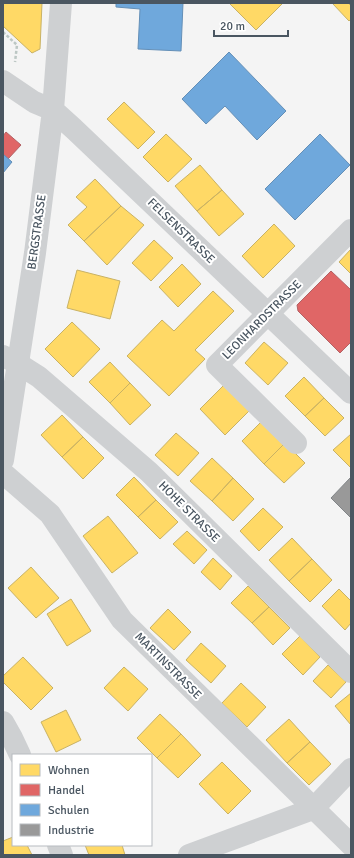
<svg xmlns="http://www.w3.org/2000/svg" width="354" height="858" font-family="Signika,sans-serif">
<rect width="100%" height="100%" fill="#f4f4f4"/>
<!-- homes -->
<path fill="#ffd966" stroke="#c9b264" d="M3,3H42L40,49L32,53L3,26Z
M229,3H283L256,30Z
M334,3H348L351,6V19L349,21L333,4Z
M124,102L155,132L138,149L107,119Z
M166,134L192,159L168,182L143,157Z
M200,165L222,190L197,211L175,186Z
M95,179L121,206L84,241L68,225L87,207L76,197Z
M222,190L244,214L219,236L197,211Z
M121,206L144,225L107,265L84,241Z
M274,224L295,246L263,278L242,256Z
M154,240L173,258L151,281L132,263Z
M351,249V274L339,262Z
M182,264L201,284L178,307L159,287Z
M77,270L120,281L110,319L67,308Z
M213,291L234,311L195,350L205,359L169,396L127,356L162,320L174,331Z
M72,322L100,349L73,377L45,349Z
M264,342L288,363L268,385L245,363Z
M110,362L130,383L110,403L89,382Z
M304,377L324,398L305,416L285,396Z
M130,383L151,405L130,425L110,403Z
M224,385L250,410L225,435L200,409Z
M324,398L344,418L325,436L305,416Z
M62,415L83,437L62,457L41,435Z
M263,420L285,443L264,464L242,441Z
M176,433L199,453L178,476L155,455Z
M351,434V468L333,450Z
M83,437L104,458L83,479L62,457Z
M285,443L305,463L284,483L264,464Z
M212,458L233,478L212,501L190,481Z
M134,477L156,500L138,517L116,495Z
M233,478L254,499L233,521L212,501Z
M156,500L178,522L160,539L138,517Z
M263,508L283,527L259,551L240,531Z
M108,516L138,553L112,573L83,536Z
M187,531L207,550L194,564L173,544Z
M292,538L312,559L289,581L269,560Z
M213,558L232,576L220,590L201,572Z
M312,559L332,580L310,602L289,581Z
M31,567L59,598L36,618L8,588Z
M248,586L269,607L252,623L231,603Z
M339,589L351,601V623L345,630L322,606Z
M71,599L91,631L67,646L47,614Z
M269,607L290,628L273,645L252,623Z
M168,609L191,632L174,650L150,628Z
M300,636L320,657L303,675L282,654Z
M201,643L226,666L211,683L186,660Z
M23,657L53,688L31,710L3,682V676Z
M328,665L346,682L331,698L313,681Z
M124,667L148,689L128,711L104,688Z
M241,683L266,707L247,727L222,703Z
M351,693V725L335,706Z
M66,710L81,740L56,752L41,722Z
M160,714L181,734L157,758L137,738Z
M289,719L310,742L287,763L266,740Z
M181,734L201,755L178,778L157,758Z
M310,742L331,764L309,785L287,763Z
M222,762L251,791L228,814L199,784Z
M13,837V845H27L32,855H3V841Z
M85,845H122L125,855H89Z"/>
<!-- shops -->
<path fill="#e06666" stroke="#b36164" d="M6,132L21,145L8,159L3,154V136Z
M331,271L351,290V342L340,353L298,311L297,305Z"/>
<!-- schools -->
<path fill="#6fa8dc" stroke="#648fb7" d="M116,3H183L181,51L138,49L140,9L116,7Z
M229,52L286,111L257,140L225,106L206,124L182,99Z
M320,134L350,165L295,220L265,189Z
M3,154L12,162L3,173Z"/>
<!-- industry -->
<path fill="#999" stroke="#818588" d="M351,477V518L331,498Z"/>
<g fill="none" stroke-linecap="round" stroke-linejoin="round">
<!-- path -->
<path stroke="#bcc7c4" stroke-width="2.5" stroke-dasharray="3 2" stroke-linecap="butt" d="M3,32L17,45L15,62"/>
<!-- minor -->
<path stroke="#ced0d2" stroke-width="22" d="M3,81L34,102L53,110L74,129L351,393
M3,356L17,363L39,377L149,472L351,672
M296,443L217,365L351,230
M3,460L35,253L53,110L61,3
M3,473L50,514L122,620L351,845
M3,722L12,738L20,755
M58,845L62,855
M189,855L313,809L351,769"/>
</g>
<g text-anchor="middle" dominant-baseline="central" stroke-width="4" stroke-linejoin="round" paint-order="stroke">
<!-- street labels -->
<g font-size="12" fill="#4a5661" stroke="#fff">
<text transform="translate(181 231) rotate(44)">FELSENSTRASSE</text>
<text transform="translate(37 232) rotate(-82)">BERGSTRASSE</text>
<text transform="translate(262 320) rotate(-45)">LEONHARDSTRASSE</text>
<text transform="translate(189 512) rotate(45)">HOHE STRASSE</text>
<text transform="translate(168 666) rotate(45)">MARTINSTRASSE</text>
</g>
</g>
<!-- border -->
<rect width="354" height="858" fill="none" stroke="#4a5661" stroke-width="8"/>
<!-- legend -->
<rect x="12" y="754" width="140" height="92" fill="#ffffff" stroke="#b7bbc0"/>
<rect x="20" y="764" width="20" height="12" fill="#ffd966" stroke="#b7bbc0"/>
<text x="48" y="774" font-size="12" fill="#4a5661">Wohnen</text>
<rect x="20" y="784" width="20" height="12" fill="#e06666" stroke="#b7bbc0"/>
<text x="48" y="794" font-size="12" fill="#4a5661">Handel</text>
<rect x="20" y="804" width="20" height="12" fill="#6fa8dc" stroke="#b7bbc0"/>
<text x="48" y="814" font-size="12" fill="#4a5661">Schulen</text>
<rect x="20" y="824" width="20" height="12" fill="#999999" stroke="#b7bbc0"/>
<text x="48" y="834" font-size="12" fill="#4a5661">Industrie</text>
<!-- scale -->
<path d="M214 30v6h74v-6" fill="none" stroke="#4a5661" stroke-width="2"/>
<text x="220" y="30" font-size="12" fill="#4a5661" stroke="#ffffff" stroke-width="3" paint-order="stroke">20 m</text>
</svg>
